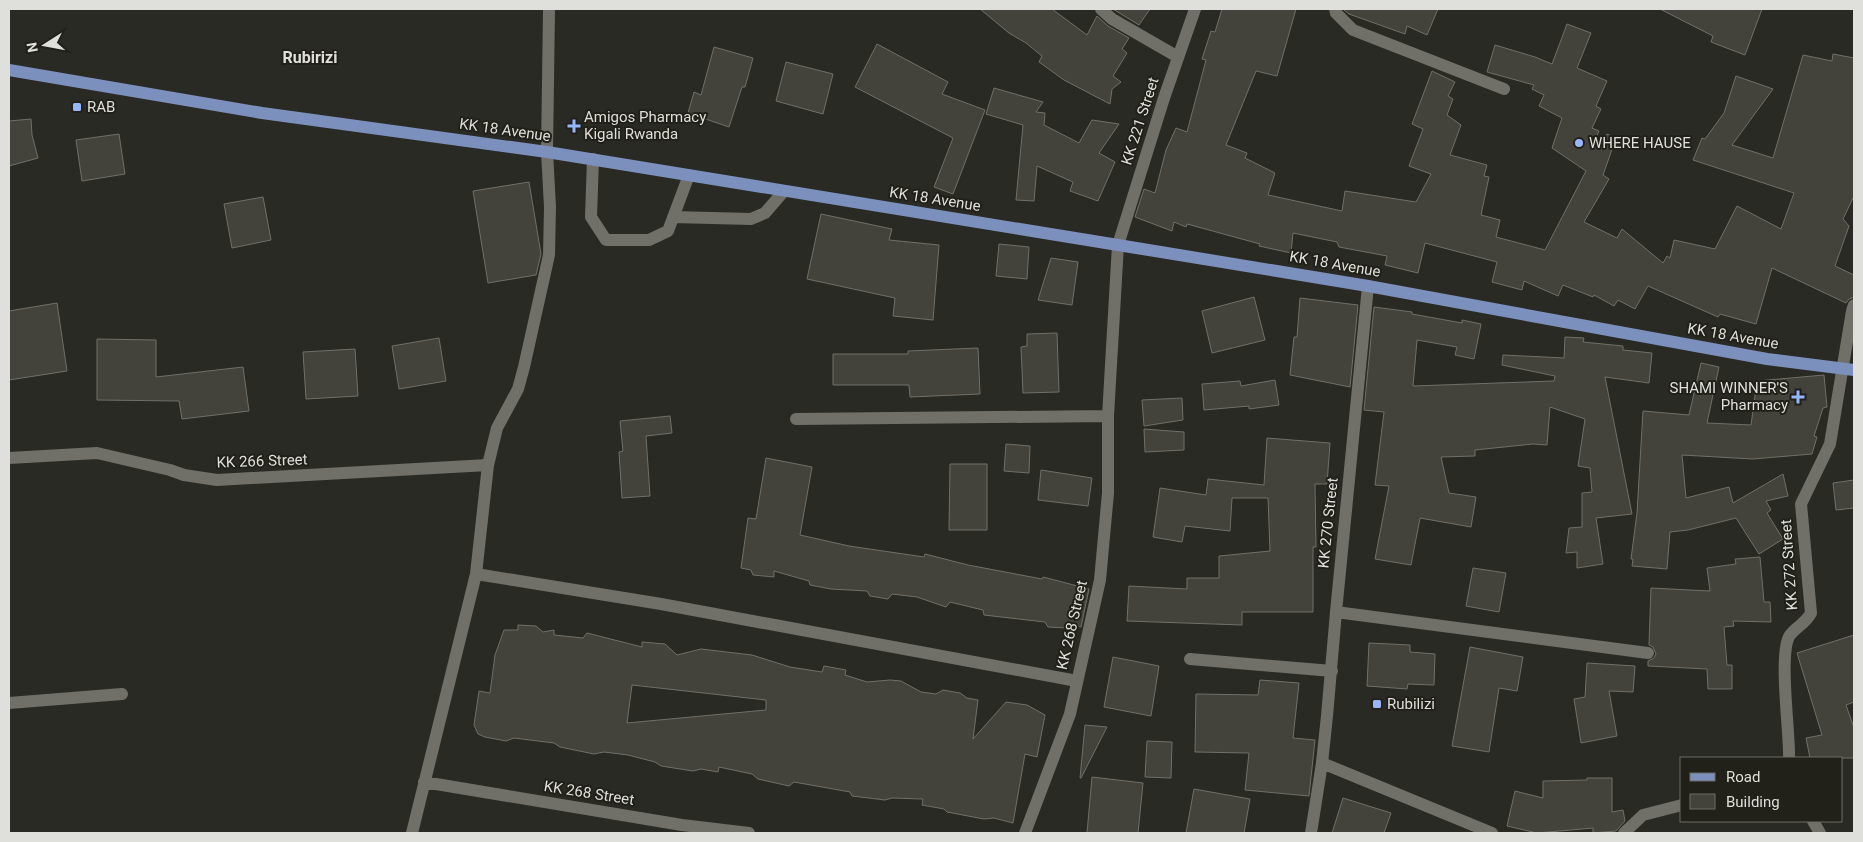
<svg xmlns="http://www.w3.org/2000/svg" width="1863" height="842" font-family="Roboto,sans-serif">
<rect width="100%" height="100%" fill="#2a2a24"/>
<!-- building -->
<path fill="#43433c" stroke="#707068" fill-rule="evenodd" d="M980,9H1052L1087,35L1097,16L1108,26L1129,38L1122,49L1127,53L1113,76L1121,82L1112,89L1110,104L1064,80L1039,62L1042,56L1026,43L1009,33Z
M1113,9H1150L1139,25Z
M1222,9H1296L1277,76L1256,71L1226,145L1247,153L1245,158L1275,173L1268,195L1342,211L1345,191L1416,202L1431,174L1409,166L1423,129L1412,124L1432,71L1455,82L1448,96L1453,99L1447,115L1461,125L1450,155L1487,165L1484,176L1489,177L1481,215L1500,220L1496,237L1545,250L1586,171L1552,148L1562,118L1539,106L1544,95L1532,89L1534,85L1487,72L1495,45L1535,57L1552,64L1567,24L1591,33L1577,68L1607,81L1596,106L1601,109L1592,128L1599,131L1595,140L1602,143L1607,134L1616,138L1603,175L1609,179L1584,222L1617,238L1622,229L1663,263L1667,256L1670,258L1674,240L1715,249L1737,206L1781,229L1794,193L1693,160L1702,138L1705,139L1724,113L1736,76L1773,89L1732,145L1773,158L1803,55L1832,61L1833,54L1854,58V196L1843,219L1849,226L1835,266L1854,275V297L1849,299L1846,303L1772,268L1756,324L1720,314L1718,317L1648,286L1635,309L1618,300L1614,306L1594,295L1593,297L1563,285L1558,296L1524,281L1522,290L1492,282L1497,262L1425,243L1418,273L1385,265L1387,256L1339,247L1337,242L1293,233L1291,253L1259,246L1260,244L1187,224L1186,227L1174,222L1172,231L1135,217L1144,189L1155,193L1166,150L1176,128L1187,132L1206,60L1202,59L1211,31L1215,32Z
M1343,9H1438L1427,35L1407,26L1405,34L1349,14Z
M1660,9H1762L1745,55L1711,42L1713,36Z
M877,44L948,82L942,94L985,110L953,194L934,187L953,138L855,87Z
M714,47L753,58L745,87H742L729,127L688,113L694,92L701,95Z
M786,62L833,74L823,114L776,101Z
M994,88L1043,102L1036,112L1045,113L1044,125L1079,143L1092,120L1119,124L1099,153L1115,162L1098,201L1070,191L1073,182L1037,166L1034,201L1016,200L1023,125L986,114Z
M31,119L32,135L38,158L9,166V121Z
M119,134L125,174L82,181L76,140Z
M529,182L541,254L536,275L488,283L473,191Z
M263,197L271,240L232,248L224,204Z
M821,214L892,229L889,240L939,245L933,320L893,316L895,298L807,279Z
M999,244L1029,247L1027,279L996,276Z
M1051,258L1078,262L1072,305L1038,300Z
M1254,297L1265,340L1212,353L1202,311Z
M1300,298L1358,305L1350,387L1290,375L1294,337H1297Z
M57,303L67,371L9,380V311Z
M1374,307L1412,312V314L1462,323V320L1481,324L1474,359L1455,355L1457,347L1417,340L1413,386L1554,381L1555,376L1502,365L1503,355L1564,358L1565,337L1584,338L1583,342L1623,346V350L1652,353L1649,383L1605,377L1632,514L1596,518L1603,564L1577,568V552L1566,553L1569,528L1582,527V493L1592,492L1590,468L1578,466L1585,419L1550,407L1547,445L1533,444L1475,450V456L1441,457L1449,493L1476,497L1471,527L1420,518L1411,565L1375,559L1389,486L1375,485L1384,412L1364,410Z
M1057,333L1059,392L1023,393L1021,347L1027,346V334Z
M439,338L446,381L399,389L392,346Z
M97,339L156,340V377L243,367L249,411L182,419L179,401L97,400Z
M978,348L980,394L910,397L909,385H833V354H908V351Z
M355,349L358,396L306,399L303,352Z
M1701,363L1719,367L1707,423L1751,425L1757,381L1824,375L1827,407L1823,408L1814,436L1817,437L1812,454L1753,459L1682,455L1686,498L1729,487L1733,503L1783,474L1788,496L1766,501L1771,510L1767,513L1783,539L1759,554L1736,518L1688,530L1670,532L1667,569L1632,566L1633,559H1631L1637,513L1643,411L1689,415Z
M1275,380L1279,405L1249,409V406L1204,410L1202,384L1240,381L1241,386Z
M1182,398L1183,420L1144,426L1142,400Z
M670,416L672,433L646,436L650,496L622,498L619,452L623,451L620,421Z
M1144,429L1184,432V450L1145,452Z
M1267,438L1330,443L1327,484H1315L1316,547H1313V612H1242V625L1127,621L1129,586L1187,589V578H1219V556L1270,551L1268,498H1232L1230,531L1185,526L1182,542L1153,537L1160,488L1206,495L1208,479L1264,485Z
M1006,444L1030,446L1029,473L1004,471Z
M766,458L812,467L800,535L849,546L924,557L925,554L968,565L1042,579L1043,577L1089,589L1081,627L1069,624L1068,628L1048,627L1045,622L984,615L983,610L950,602L946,607L917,597L892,594L888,599L870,596L867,591L831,589L810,585L809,581L774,571V577L753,575L751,570L741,568L748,518L756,519Z
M950,464H987V530H949Z
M1041,470L1092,478L1088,506L1038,500Z
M1854,480V508L1836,510L1833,483Z
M1760,557L1764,602H1770L1771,622L1733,621L1734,626L1724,627L1727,665H1732V689H1708L1707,669L1648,666V661L1654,658L1656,654L1653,647L1649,645L1651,588L1710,591L1707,568L1736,564L1735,559Z
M1473,568L1506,573L1499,612L1466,606Z
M518,625L536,626L543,632L554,630V635L583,638L587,633L642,647V642L665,644L677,655L701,649L752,655L790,667L822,672L824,666L846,670L845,675L867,682L890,680L901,681L921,692L936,694L943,690L960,693L967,698L978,700L973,739L1006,702L1027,705L1045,715L1037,757L1025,754L1013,823L994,818L984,819L947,812L944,809L922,805L923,799L892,798L885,800L852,796L850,792L794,782L789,786L758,779L752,774L719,767L718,772L701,769L693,771L661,766L655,762L628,755L604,752L594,754L560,747L554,743L514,738L506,741L485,737L478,734L474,725L479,691L490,693L495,655L504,630H518ZM632,685L766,700V710L627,723Z
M1854,635V702L1846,705L1854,728V758H1810L1806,738L1822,735L1797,653Z
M1369,643L1410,645V652L1435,654L1434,685L1408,684L1407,689L1367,686Z
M1470,647L1523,657L1517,691L1499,688L1489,752L1452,746Z
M1113,657L1159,666L1151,716L1104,707Z
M1587,663L1635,666L1633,692L1609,691L1617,736L1581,743L1574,699L1585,697Z
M1260,680L1299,683L1293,738L1315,740L1309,796L1245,790L1249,753L1195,752L1196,694L1258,695Z
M1085,725L1107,727L1081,778H1080Z
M1147,741L1172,742L1171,778L1145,777Z
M1092,777L1143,783L1138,833H1087Z
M1587,778H1612V812L1623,810L1625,821L1616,831L1593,833V828L1537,833L1507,826L1515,791L1543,798V781L1587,780Z
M1194,789L1250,799L1244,833H1186Z
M1343,798L1391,813L1384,833H1332Z"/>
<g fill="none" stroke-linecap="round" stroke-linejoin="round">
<!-- minor -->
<path stroke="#707069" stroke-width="12" d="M1101,9L1112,19L1178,57
M1335,9L1336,13L1353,30L1504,89
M593,159L591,217L606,240H649L668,231L689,175
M673,217L751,219L765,213L784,191
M796,419L1108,416
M9,458L97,453L170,470L184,475L217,480L488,465
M476,574L661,604L1077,681
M1336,612L1648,653
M1190,659L1332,671
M9,703L122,694
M1789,758C1790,733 1778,652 1790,635C1796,627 1806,623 1811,613L1801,504L1830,444L1852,311L1854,305
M1322,763L1492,833
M424,782L682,825L749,833
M1813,821L1820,833
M412,833L476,574L488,465L497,428L518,389L524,367L549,255L550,207L547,152L549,9
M1025,833L1070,714L1100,580L1108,493V416L1118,245L1164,98L1195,9
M1311,833L1322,763L1327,716L1336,612L1368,286
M1624,833L1643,815L1682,805"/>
<!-- major -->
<path stroke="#7b90bd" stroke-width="12" d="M9,70L262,113L547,152L1118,245L1368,286L1767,359L1854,370"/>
</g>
<!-- markers -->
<g fill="#96b6fd" stroke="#21211a" stroke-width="2">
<rect x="72" y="102" width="10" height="10" rx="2.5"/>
<path d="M571.5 118.5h5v5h5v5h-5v5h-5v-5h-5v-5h5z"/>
<circle cx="1579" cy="143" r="5"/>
<path d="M1795.5 389.5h5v5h5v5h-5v5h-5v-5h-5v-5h5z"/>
<rect x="1372" y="699" width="10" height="10" rx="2.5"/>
</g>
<g text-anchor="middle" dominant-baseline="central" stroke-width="4" stroke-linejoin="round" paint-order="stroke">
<!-- poi labels -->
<g font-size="15" fill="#dfdfdb" stroke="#21211a" text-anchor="start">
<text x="87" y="107">RAB</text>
<text x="584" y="117">Amigos Pharmacy<tspan x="584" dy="17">Kigali Rwanda</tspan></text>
<text x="1589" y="143">WHERE HAUSE</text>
<text x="1788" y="388" text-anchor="end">SHAMI WINNER'S<tspan x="1788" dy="17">Pharmacy</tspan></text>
<text x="1387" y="704">Rubilizi</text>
</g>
<!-- street labels -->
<g font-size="15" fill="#dfdfdb" stroke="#21211a">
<text transform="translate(1140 121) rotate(-72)">KK 221 Street</text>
<text transform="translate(505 130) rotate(8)">KK 18 Avenue</text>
<text transform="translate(935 199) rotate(9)">KK 18 Avenue</text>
<text transform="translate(1335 264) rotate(10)">KK 18 Avenue</text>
<text transform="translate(1733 336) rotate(10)">KK 18 Avenue</text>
<text transform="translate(262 461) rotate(-2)">KK 266 Street</text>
<text transform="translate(1328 523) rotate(-84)">KK 270 Street</text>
<text transform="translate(1789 565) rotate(-94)">KK 272 Street</text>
<text transform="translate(1072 625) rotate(-77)">KK 268 Street</text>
<text transform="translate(589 793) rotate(9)">KK 268 Street</text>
</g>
<!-- neighbourhood labels -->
<g font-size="16" font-weight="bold" fill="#dfdfdb" stroke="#21211a">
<text x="310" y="57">Rubirizi</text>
</g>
</g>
<!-- border -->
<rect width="1863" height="842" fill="none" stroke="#dfdfdb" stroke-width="20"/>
<!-- legend -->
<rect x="1680" y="757" width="162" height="65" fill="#21211a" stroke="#6d6d67"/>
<rect x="1690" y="773" width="25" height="8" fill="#7b90bd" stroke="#6d6d67"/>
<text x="1726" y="782" font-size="15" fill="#dfdfdb">Road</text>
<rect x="1690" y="794" width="25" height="15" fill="#43433c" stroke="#6d6d67"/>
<text x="1726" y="807" font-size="15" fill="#dfdfdb">Building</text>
<!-- north arrow -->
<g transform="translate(45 45) rotate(259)" stroke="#21211a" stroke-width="4" paint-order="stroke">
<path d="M0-4L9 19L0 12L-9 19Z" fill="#dfdfdb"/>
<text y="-8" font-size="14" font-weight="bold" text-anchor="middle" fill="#dfdfdb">N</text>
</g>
</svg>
